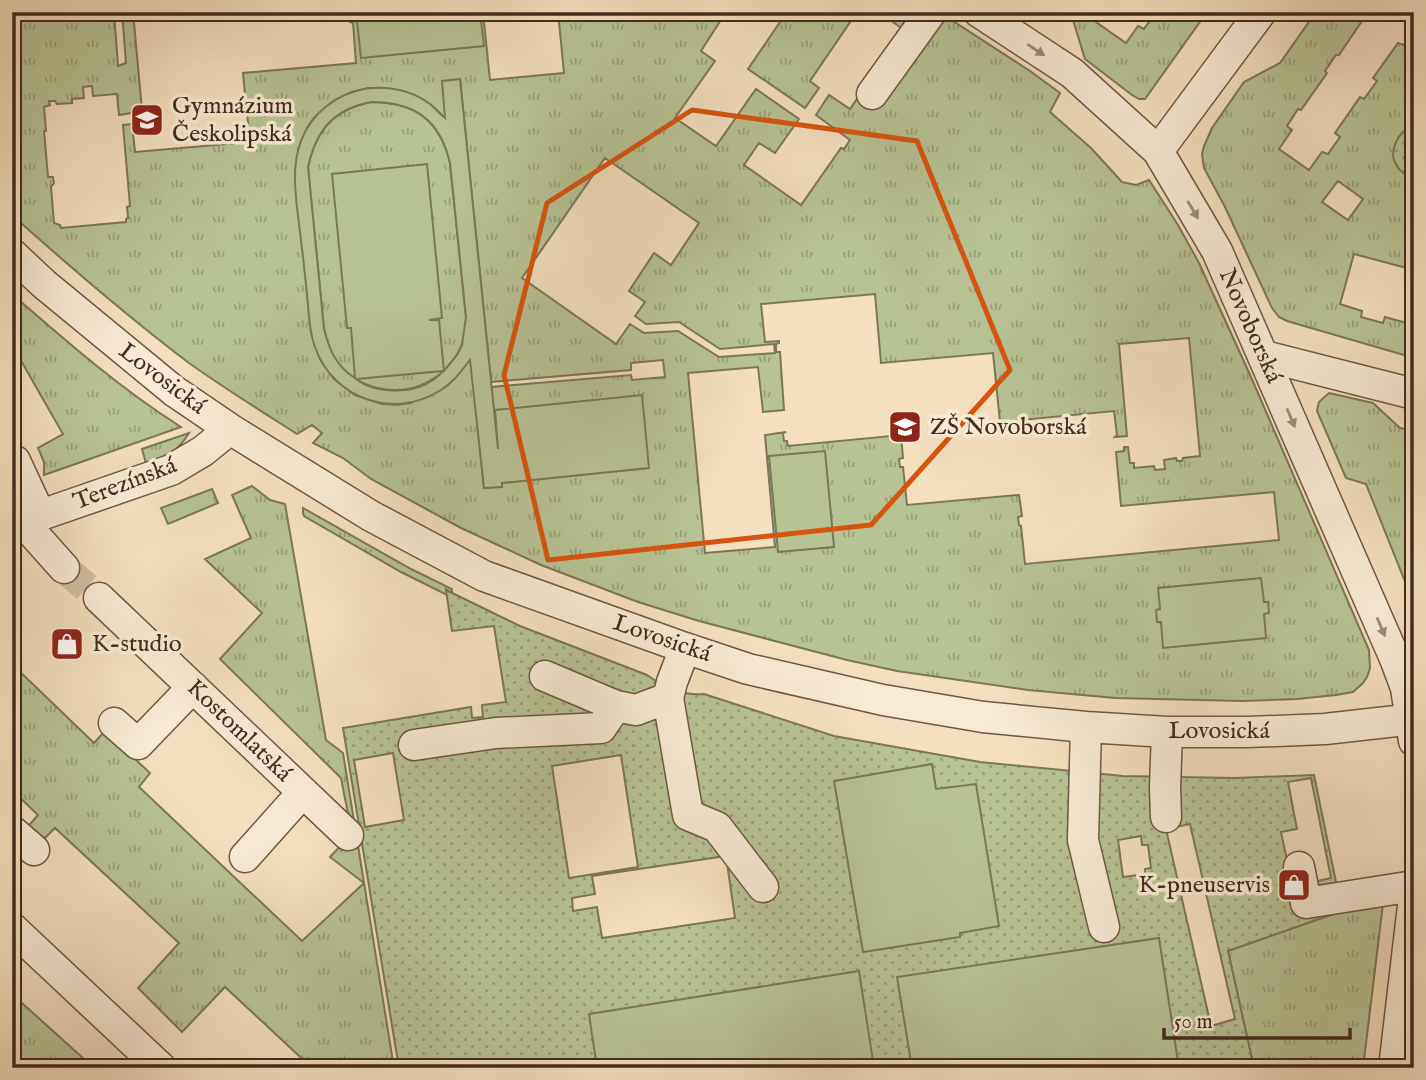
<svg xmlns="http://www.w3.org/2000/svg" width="1426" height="1080" font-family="'IM FELL English',serif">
<defs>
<pattern id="grass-tufts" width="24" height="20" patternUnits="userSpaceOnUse" patternTransform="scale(1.75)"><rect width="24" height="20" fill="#b8c395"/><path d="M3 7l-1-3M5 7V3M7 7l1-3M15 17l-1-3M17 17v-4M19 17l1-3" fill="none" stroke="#979f79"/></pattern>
<pattern id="park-dots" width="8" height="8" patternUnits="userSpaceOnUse" patternTransform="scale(1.75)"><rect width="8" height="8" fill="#b8c395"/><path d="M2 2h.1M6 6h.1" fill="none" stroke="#979f79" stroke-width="1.8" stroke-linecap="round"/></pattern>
</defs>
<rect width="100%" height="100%" fill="#f4e0c0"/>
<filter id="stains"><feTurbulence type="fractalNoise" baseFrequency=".00286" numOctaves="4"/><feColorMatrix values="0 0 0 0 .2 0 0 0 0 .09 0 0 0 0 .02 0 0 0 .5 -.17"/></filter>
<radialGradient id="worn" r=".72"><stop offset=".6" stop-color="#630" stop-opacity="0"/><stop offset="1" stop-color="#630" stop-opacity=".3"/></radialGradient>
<!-- grass -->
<path fill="url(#grass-tufts)" stroke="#7c775a" stroke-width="2" fill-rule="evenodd" d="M12,12H114L118,66L126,63L122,12H133L142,110H132L131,113L119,115L117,94L93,96L92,86L83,87L84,98L72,99V103L57,104L55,101H49L50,105L44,107L46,131H44L48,177H53L54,183L51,187L54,223L60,225L61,228L126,222V219L128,218L127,207L130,206L123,125L132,124L135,152L250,142L246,103H243V95L245,94L243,73L356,63L353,23L350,22L349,14H351V12H483L490,80L564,73L558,12H726L701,51L715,61L675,118L716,146L756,89L799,119L775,153L759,143L744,165L801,205L841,148L844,149L850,140L816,115L829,95L850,109L904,30L893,22L896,17L889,12H919L940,21L950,19L1030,71L1060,93L1050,112L1091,148L1122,182L1136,185L1149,180L1178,225L1199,263L1251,377L1369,650L1370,668L1367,677L1363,683L1353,692L1336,695L1297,699L1242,701L1115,698L1028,690L897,671L847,660L699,621L638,602L541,565L461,528L371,479L343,458L313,443L322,433L312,425L297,434C261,411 224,388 189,363C128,317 69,266 12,215ZM460,79L491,382L631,370V363L663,360L665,377L632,380L631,375L491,387L502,486L484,488L471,359L411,403L397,405L382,404L355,395L334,379L320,359L311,332L296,183L295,170L307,128L314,118L325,108L337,99L353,92L368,88H385L431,105L446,119ZM605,158L699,223L671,265L654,253L629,291L645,302L635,316L646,324L679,322L720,349L774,344L775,353L719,357L678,331L644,333L630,324L616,344L522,278ZM875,294L881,363L993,353L1000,422L1114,411L1117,435L1115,437L1127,436L1119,344L1189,338L1200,456L1183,458L1182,461H1177L1176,458L1164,460L1165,469L1155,470L1154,466L1134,468V463H1130L1128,447H1124V451L1116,452L1121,506L1274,492L1279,540L1025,564L1021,526L1019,525L1018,517L1022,516L1019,495L907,505L903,467H900L899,459L903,458L901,435L788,446L787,441H784L783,433L786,432L765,435L775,547L705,553L688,373L758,367L763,412L784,410L780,352H776V344L779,343V341L765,342L761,304Z
M766,12H857L810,81L819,88L805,108L748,69L780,22Z
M1062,12H1103L1096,22L1126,43L1138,26L1144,29L1156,12H1207L1145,99H1139L1132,95L1085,59L1073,20Z
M1316,12H1366L1363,17L1364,18L1339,55H1336L1325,71L1327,73L1301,110L1298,109L1287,126L1292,130L1279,149L1309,170L1322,152L1328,154L1340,137L1335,133L1360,97L1364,99L1377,81L1373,78L1398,43L1404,45L1414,32V270L1354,254L1340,304L1362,311L1361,317L1383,323L1385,317L1414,325V358L1287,321L1279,317L1272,308L1225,207L1204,168L1202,154L1204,146L1212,128L1244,82L1280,63ZM1338,181L1363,199L1348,220L1322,202Z
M371,102C415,102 440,120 450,163L466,317C466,326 465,336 462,344C457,359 445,373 431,380C397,400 352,389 332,354C328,346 326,337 324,329L308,167C316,130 333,110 371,102Z
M12,294C66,341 121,389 181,427L44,475V462L38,448L63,434L12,345Z
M1329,393L1373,403L1400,428L1414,431V604L1366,484L1346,478L1317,411L1319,402Z
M189,433C179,450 165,459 147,467L142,449Z
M252,486L270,500L285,504L326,740L343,753L394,1068H312L225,987L182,1032L138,988L179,943L55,828L40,843L25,830L38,815L12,790V664L94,743L105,731L150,773L139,787L302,941L364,883L330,857L352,834L341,778L220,659L262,613L205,559L251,538L232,495Z
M212,489L218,503L168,524L161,508Z
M303,508L411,569L452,589V593L447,590V595L401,572L304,516L303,513Z
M1384,896L1363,1068H1254L1228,951Z
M12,994L94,1068H12Z"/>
<!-- park -->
<path fill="url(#park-dots)" stroke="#7c775a" stroke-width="2" fill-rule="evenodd" d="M1414,126V178C1408,176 1403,174 1399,169C1386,154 1397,131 1414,126Z
M446,590L520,626L647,675C664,687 682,696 704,694L834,736L980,762L1123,776L1235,778L1314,775L1342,911L1228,951L1254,1068H399L343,728L471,707L472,718L483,717L482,705L506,702L494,626L452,631ZM393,753L404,820L365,827L354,760ZM621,755L638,867L569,878L552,766ZM1311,778L1331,878L1309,883L1287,860L1281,832L1297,829L1288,782ZM1190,824L1235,1019L1211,1026L1166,829ZM1141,836L1142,845H1148L1151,868L1145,869V874L1123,877L1118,840ZM726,856L735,918L602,938L597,907L573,911L572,898L595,894L592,876Z"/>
<!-- pitch -->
<path fill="#b8c395" stroke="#7c775a" stroke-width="2" fill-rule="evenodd" d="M356,12H480L484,46L361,58Z
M460,79L498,449L495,410L642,395L649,468L502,483V487L484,488L470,360C461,371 454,382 441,390C394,420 333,399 315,347C310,334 309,319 308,305C306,284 304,263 301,241C298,209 289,172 301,141C311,114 336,94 364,89C386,85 412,90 430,104C435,108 440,114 445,118L442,81ZM371,102C415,102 440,120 450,163L466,317L462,345L457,355L444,371L439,320H429L442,318L427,164L332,174L347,328H351L355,378C337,367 329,350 324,329L308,167C316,130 334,109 371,102ZM443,371C425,394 379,397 356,379Z
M825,451L834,547L778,552L769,456Z
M1261,578L1264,602H1268L1269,613L1264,614L1266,638L1163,648L1161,622H1157L1156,610L1160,609L1158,588Z
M932,764L936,789L976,784L999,926L960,933V937L863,952L834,781Z
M1159,938L1179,1068H912L897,977Z
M859,971L874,1068H597L589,1014Z"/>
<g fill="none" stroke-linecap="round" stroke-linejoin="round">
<!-- minor-tunnel -->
<path stroke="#d0bca0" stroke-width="30" stroke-dasharray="30 15" stroke-linecap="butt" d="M64,568L99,598"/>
<defs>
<path id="minor" d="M979,12L1072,73L1158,151L1217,251L1396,661L1406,688L1414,741
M872,94L931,12
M1158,151L1261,12
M12,254L44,284L174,391L230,429L371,516L484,576L685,648L748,669L883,700L983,717L1086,727L1167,732H1248L1325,729L1414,719
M1264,356L1414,394
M15,461L40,515
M22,521L64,568
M12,525L171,470L203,451L230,429
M99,598L348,835
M685,648L672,682L668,698L688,815L717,827L763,887
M545,676L616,706L636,710L668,698
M114,723L138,744L193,687
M1086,727L1083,840L1104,927
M414,745L496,733L601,728L616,706
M1166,817L1165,788L1167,732
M12,831L34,850
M245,857L303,792
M1299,867L1306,903L1414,886
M12,928L161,1068
M1394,1068L1414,897"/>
</defs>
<!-- minor casing -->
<use href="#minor" stroke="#6e5847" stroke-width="33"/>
<!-- minor -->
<use href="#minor" stroke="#f8ebd6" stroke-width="30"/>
</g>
<!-- one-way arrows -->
<defs><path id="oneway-solid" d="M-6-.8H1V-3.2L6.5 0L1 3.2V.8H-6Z" transform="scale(1.75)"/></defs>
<g fill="#9c8b7a">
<use href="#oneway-solid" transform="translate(1036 50) rotate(34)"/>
<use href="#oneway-solid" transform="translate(1193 210) rotate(59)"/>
<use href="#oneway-solid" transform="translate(1291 418) rotate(67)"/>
<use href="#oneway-solid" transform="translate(1381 627) rotate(67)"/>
</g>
<!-- marked area -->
<path fill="none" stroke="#d7540e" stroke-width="5" stroke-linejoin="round" d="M692,110L917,141L1010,370L871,525L548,560L504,375L547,203Z"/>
<!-- icons -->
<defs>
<symbol id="school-square" viewBox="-11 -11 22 22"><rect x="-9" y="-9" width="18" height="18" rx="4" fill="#8f2418" stroke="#f8ebd6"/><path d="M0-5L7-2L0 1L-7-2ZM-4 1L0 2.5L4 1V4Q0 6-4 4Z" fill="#fff"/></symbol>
<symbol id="shop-square" viewBox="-11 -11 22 22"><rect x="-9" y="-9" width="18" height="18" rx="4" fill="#8f2418" stroke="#f8ebd6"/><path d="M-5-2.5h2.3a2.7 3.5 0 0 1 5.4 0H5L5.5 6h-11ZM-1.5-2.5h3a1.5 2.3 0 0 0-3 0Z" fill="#fff"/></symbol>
</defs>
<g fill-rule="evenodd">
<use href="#school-square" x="128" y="101" width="38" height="38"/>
<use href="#school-square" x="886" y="408" width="38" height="38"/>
<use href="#shop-square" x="48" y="625" width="38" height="38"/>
<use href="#shop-square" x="1275" y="866" width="38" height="38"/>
</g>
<g text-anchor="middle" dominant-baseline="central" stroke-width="7" stroke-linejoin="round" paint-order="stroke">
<!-- poi labels -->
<g font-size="24" fill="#412b1f" stroke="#f8ebd6" text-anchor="start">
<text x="172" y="106">Gymnázium<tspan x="172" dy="28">Českolipská</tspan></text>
<text x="930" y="427">ZŠ Novoborská</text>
<text x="92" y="644">K-studio</text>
<text x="1270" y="885" text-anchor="end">K-pneuservis</text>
</g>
<!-- street labels -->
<g font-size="24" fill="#412b1f" stroke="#f8ebd6">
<text transform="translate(1250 326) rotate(66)">Novoborská</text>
<text transform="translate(162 379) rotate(37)">Lovosická</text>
<text transform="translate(125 484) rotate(-21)">Terezínská</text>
<text transform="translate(662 639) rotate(19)">Lovosická</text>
<text transform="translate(239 731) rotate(44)">Kostomlatská</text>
<text x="1219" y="731">Lovosická</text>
</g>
</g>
<!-- margin -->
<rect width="1426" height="1080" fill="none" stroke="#f4e0c0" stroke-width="42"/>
<rect x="14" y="14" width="1398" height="1052" fill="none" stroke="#412b1f" stroke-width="3.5"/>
<rect x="21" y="21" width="1384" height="1038" fill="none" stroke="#412b1f" stroke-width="2"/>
<!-- scale -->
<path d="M1164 1028v10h186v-10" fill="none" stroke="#412b1f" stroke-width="3.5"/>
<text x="1174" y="1028" font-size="21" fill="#412b1f" stroke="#f8ebd6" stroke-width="5" paint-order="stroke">50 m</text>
<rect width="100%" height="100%" filter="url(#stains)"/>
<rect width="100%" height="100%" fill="url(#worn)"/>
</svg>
